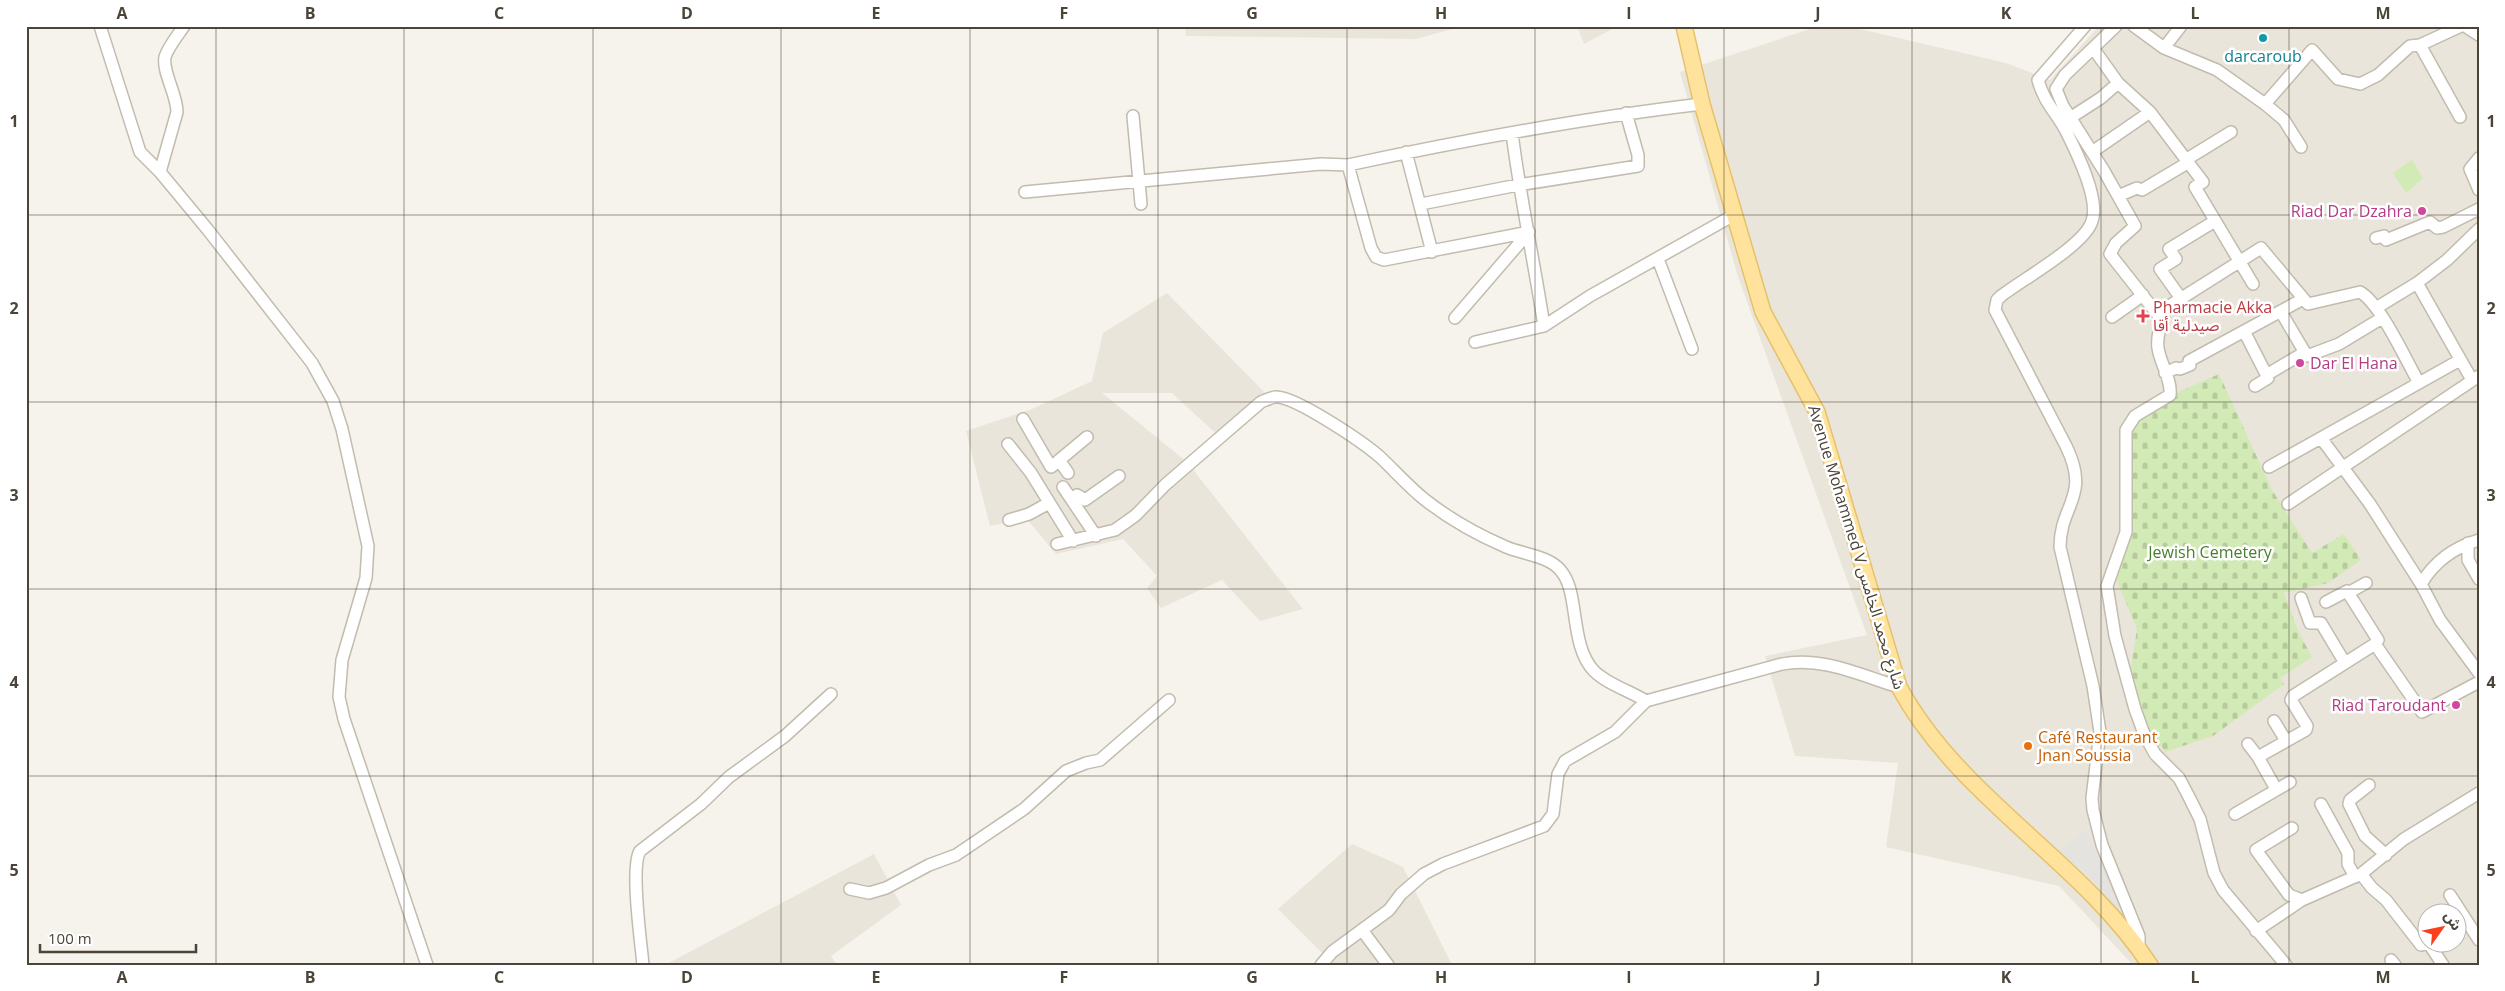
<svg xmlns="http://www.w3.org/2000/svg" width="2505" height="991" font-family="'Open Sans','Noto Sans Arabic',sans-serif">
<defs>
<pattern id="cemetery-stones" width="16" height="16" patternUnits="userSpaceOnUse" patternTransform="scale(1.25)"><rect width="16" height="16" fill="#d2eab5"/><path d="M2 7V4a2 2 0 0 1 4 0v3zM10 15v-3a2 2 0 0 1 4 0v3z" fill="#b6ca9c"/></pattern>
</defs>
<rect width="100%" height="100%" fill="#f6f3ec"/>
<!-- residential -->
<path fill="#eae5da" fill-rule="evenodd" d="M1185,26H1463L1416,39L1186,36Z
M1577,26H1618L1584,44Z
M1819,26H1847L2006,63L2050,80L2099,26H2479V965H2133L2059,886L1886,847L1898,763L1795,756L1765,656L1867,635L1738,277L1680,72ZM2428,914H2458V944H2428Z
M1167,293L1273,401L1225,442L1172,393H1102L1187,462L1303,609L1260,621L1222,580L1161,608L1147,588L1157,576L1123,539L1056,554L1026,518L990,526L966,431L1032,409L1092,381L1103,333Z
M1352,844L1403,867L1452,965H1315L1323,954L1278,909Z
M874,854L901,905L831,956L837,965H665Z"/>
<!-- green -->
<path fill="#d2eab5" d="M2412,160L2423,178L2406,193L2393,173Z"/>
<!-- cemetery -->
<path fill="url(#cemetery-stones)" d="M2219,374L2272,490L2312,553L2344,534L2361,560L2328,583L2284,593L2298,631L2312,657L2280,678L2284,684L2213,736L2165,752L2161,746L2155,748L2129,681L2137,629L2117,581L2129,534L2131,423L2175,399L2176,393Z"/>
<!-- parking -->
<path fill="#e5e3e0" d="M2086,831L2128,921L2086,873L2059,851Z"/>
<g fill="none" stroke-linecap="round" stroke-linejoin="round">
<defs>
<path id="minor" d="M100,26L140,152L160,172L208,230L312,363L333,401L342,429L368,546L366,578L342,660L339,697L344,719L427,965
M2085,26L2038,80C2044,103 2057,113 2067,133C2077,153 2100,199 2092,221C2085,245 2023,279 2001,296L1997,300L1995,310L2066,446C2091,497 2060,504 2060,547L2093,686L2100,732L2092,798L2093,810L2102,845L2139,936V947
M2116,26L2065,75L2056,89L2063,106L2104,171L2135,226L2116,243L2110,254L2162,320
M2134,26L2164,48L2217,70L2265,104L2312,50L2338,79L2360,84L2378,75L2410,46L2420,45L2461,26
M2465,26L2479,35
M2420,45L2460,117
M2093,48L2118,83L2150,112L2203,182L2195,187L2253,284
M2164,48L2181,26
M2265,104L2284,120L2301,147
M1133,116L1141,204
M2070,118L2101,98L2118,83
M1512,133C1520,197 1534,261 1544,326
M1406,152L1432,252
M2092,152L2150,112
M2479,158L2470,169L2479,190
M2187,159L2231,132
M1348,165L1371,248L1376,257L1384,260L1529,232
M160,172L177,112C177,94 162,72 165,57C168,47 178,35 184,26
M1025,192L1321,164L1348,165C1465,140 1583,118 1702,104
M2118,196L2137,188L2142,190L2189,162
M1421,204L1518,185L1638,166V155L1626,113
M2376,238L2384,236L2386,240L2430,222L2437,228L2443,227L2479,209
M1658,259L1692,349
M2417,283L2472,380
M2180,297L2160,269L2176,259L2169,249L2215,221
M2376,308L2417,283L2447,260L2479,229
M2281,312L2307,356L2339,344L2382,318
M2112,317L2143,295
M1455,318L1529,232
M2244,331L2268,378L2255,386
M1475,342L1544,326L1590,296L1734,215
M2165,373L2176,368L2180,369L2190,365L2189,361L2303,299
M2268,374L2305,352
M1023,419L1051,467L1087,437
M2321,438L2370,504L2421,584L2440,620L2479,673
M1008,444L1031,473L1073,541
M1059,460L1068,473
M2269,467L2460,360
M1063,487L1096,536
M1072,499L1077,495L1085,500L1119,476
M2288,504L2479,376
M1009,520L1029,514L1049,503
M2468,543V560L2479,579
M1057,544L1115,530L1136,515L1165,485L1261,402C1266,400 1270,398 1275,397C1294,395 1364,443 1380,457C1395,471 1408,486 1424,499C1448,518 1478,535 1506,547C1522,554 1550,556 1561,571C1580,593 1569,645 1594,671C1607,684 1630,691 1646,701
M2421,584C2434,562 2455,547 2479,540
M2348,593L2366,583
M2301,598L2310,623H2321L2345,663
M2326,602L2347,591L2378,640L2375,644L2422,712L2479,682
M2274,721L2286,741
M2248,744L2258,757L2306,730L2307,726L2291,700L2293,696L2375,644
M2258,757L2276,789
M2369,785L2350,800L2349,804L2365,836L2386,855
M2321,804L2348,853V864L2355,877
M2235,814L2290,782
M2292,828L2256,850L2289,895L2302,900
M2361,874L2372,888L2386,900L2421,945L2428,943
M850,889L869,893L886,888L929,865L956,855L1024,809L1066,771L1086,763L1100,760L1169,700
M2450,895L2479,940
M1362,930L1388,965
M2256,931L2302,900L2361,874L2404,839L2479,793
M2429,944L2443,965
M2391,960L2395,965
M643,965C641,942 630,867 640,851L701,804L729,777L785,736L831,694
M1321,965L1332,952L1389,910L1401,894L1424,874L1443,864L1544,826L1553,814L1558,774L1565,761L1615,732L1646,701L1782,664C1822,656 1862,676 1899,687
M2286,965L2223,890L2214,873L2200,819L2188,795L2179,778L2155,754L2144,734L2135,709L2115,636L2107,586L2126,532V430L2135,416L2170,395C2172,380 2160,363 2158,348C2156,336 2162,320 2166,308L2261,248L2308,304L2360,292C2380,303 2406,360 2418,381"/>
<path id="major" d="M1684,26L1702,104L1763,312L1817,412L1899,687C1960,799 2081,860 2150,965"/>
</defs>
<!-- minor casing -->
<use href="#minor" stroke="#c2bbae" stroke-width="14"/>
<!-- major casing -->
<use href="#major" stroke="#e6c16a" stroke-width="18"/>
<!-- minor -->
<use href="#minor" stroke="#fff" stroke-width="11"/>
<!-- major -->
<use href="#major" stroke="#ffe39c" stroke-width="15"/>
</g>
<!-- grid -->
<path fill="none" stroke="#4b4439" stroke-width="1" stroke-opacity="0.55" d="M216,26V965M404,26V965M593,26V965M781,26V965M970,26V965M1158,26V965M1347,26V965M1535,26V965M1724,26V965M1912,26V965M2101,26V965M2289,26V965M26,215H2479M26,402H2479M26,589H2479M26,776H2479"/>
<!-- markers -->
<circle fill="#0f9aa8" stroke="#fff" stroke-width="2" cx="2263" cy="38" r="5"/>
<g fill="#d1479c" stroke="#fff" stroke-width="2">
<circle cx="2422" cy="211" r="5"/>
<circle cx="2300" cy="363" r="5"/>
<circle cx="2456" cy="705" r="5"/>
</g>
<path fill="#e0444e" stroke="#fff" stroke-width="2" d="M2140.5 308.5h5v5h5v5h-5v5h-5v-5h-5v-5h5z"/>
<circle fill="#e8710a" stroke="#fff" stroke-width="2" cx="2028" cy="746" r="5"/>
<g text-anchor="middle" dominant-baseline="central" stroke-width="5" stroke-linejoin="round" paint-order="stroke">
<!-- culture labels -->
<g font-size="16" fill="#0d838f" stroke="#fff">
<text x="2263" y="56">darcaroub</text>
</g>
<!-- hotel labels -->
<g font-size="16" fill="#b23c85" stroke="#fff" text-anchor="end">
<text x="2412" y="211">Riad Dar Dzahra</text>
<text x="2310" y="363" text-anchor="start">Dar El Hana</text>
<text x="2446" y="705">Riad Taroudant</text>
</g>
<!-- health labels -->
<g font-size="16" fill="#be3a42" stroke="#fff" text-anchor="start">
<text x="2153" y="307">Pharmacie Akka<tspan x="2153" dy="18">صيدلية أقا</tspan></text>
</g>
<!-- street labels -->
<g font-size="16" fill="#4b4439" stroke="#fff">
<text transform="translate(1857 547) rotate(73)">Avenue Mohammed V شارع محمد الخامس</text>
</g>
<!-- park labels -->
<g font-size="16" fill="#4a7f2a" stroke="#fff">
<text x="2210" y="552">Jewish Cemetery</text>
</g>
<!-- food labels -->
<g font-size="16" fill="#c56008" stroke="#fff" text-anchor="start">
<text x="2038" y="737">Café Restaurant<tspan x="2038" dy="18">Jnan Soussia</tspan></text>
</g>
</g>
<!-- border -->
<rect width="2505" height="991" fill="none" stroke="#ffffff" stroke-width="55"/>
<!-- north arrow -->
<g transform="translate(2442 928) rotate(57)"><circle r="24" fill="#ffffff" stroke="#b7b4b0"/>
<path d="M0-4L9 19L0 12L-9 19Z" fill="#fc3f1d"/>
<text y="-8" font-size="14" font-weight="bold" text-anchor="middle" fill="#4b4439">ش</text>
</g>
<!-- scale -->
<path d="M40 944v8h156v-8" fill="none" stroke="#4b4439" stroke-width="2.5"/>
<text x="48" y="944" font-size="15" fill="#4b4439" stroke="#ffffff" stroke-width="4" paint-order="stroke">100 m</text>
<rect x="28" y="28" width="2450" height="936" fill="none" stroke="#4b4439" stroke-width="2"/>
<g font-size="16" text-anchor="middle" font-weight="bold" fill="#4b4439">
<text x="122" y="19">A</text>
<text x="310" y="19">B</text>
<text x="499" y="19">C</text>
<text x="687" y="19">D</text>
<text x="876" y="19">E</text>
<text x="1064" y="19">F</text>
<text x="1252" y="19">G</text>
<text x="1441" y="19">H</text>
<text x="1629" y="19">I</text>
<text x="1818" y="19">J</text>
<text x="2006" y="19">K</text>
<text x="2195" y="19">L</text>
<text x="2383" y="19">M</text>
<text x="14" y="127">1</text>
<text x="2491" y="127">1</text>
<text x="14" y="314">2</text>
<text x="2491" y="314">2</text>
<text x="14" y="501">3</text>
<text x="2491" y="501">3</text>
<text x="14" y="688">4</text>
<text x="2491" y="688">4</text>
<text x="14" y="876">5</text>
<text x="2491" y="876">5</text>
<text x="122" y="983">A</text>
<text x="310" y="983">B</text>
<text x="499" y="983">C</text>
<text x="687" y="983">D</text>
<text x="876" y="983">E</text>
<text x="1064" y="983">F</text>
<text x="1252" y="983">G</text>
<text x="1441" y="983">H</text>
<text x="1629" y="983">I</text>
<text x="1818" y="983">J</text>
<text x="2006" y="983">K</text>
<text x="2195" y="983">L</text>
<text x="2383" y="983">M</text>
</g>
</svg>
